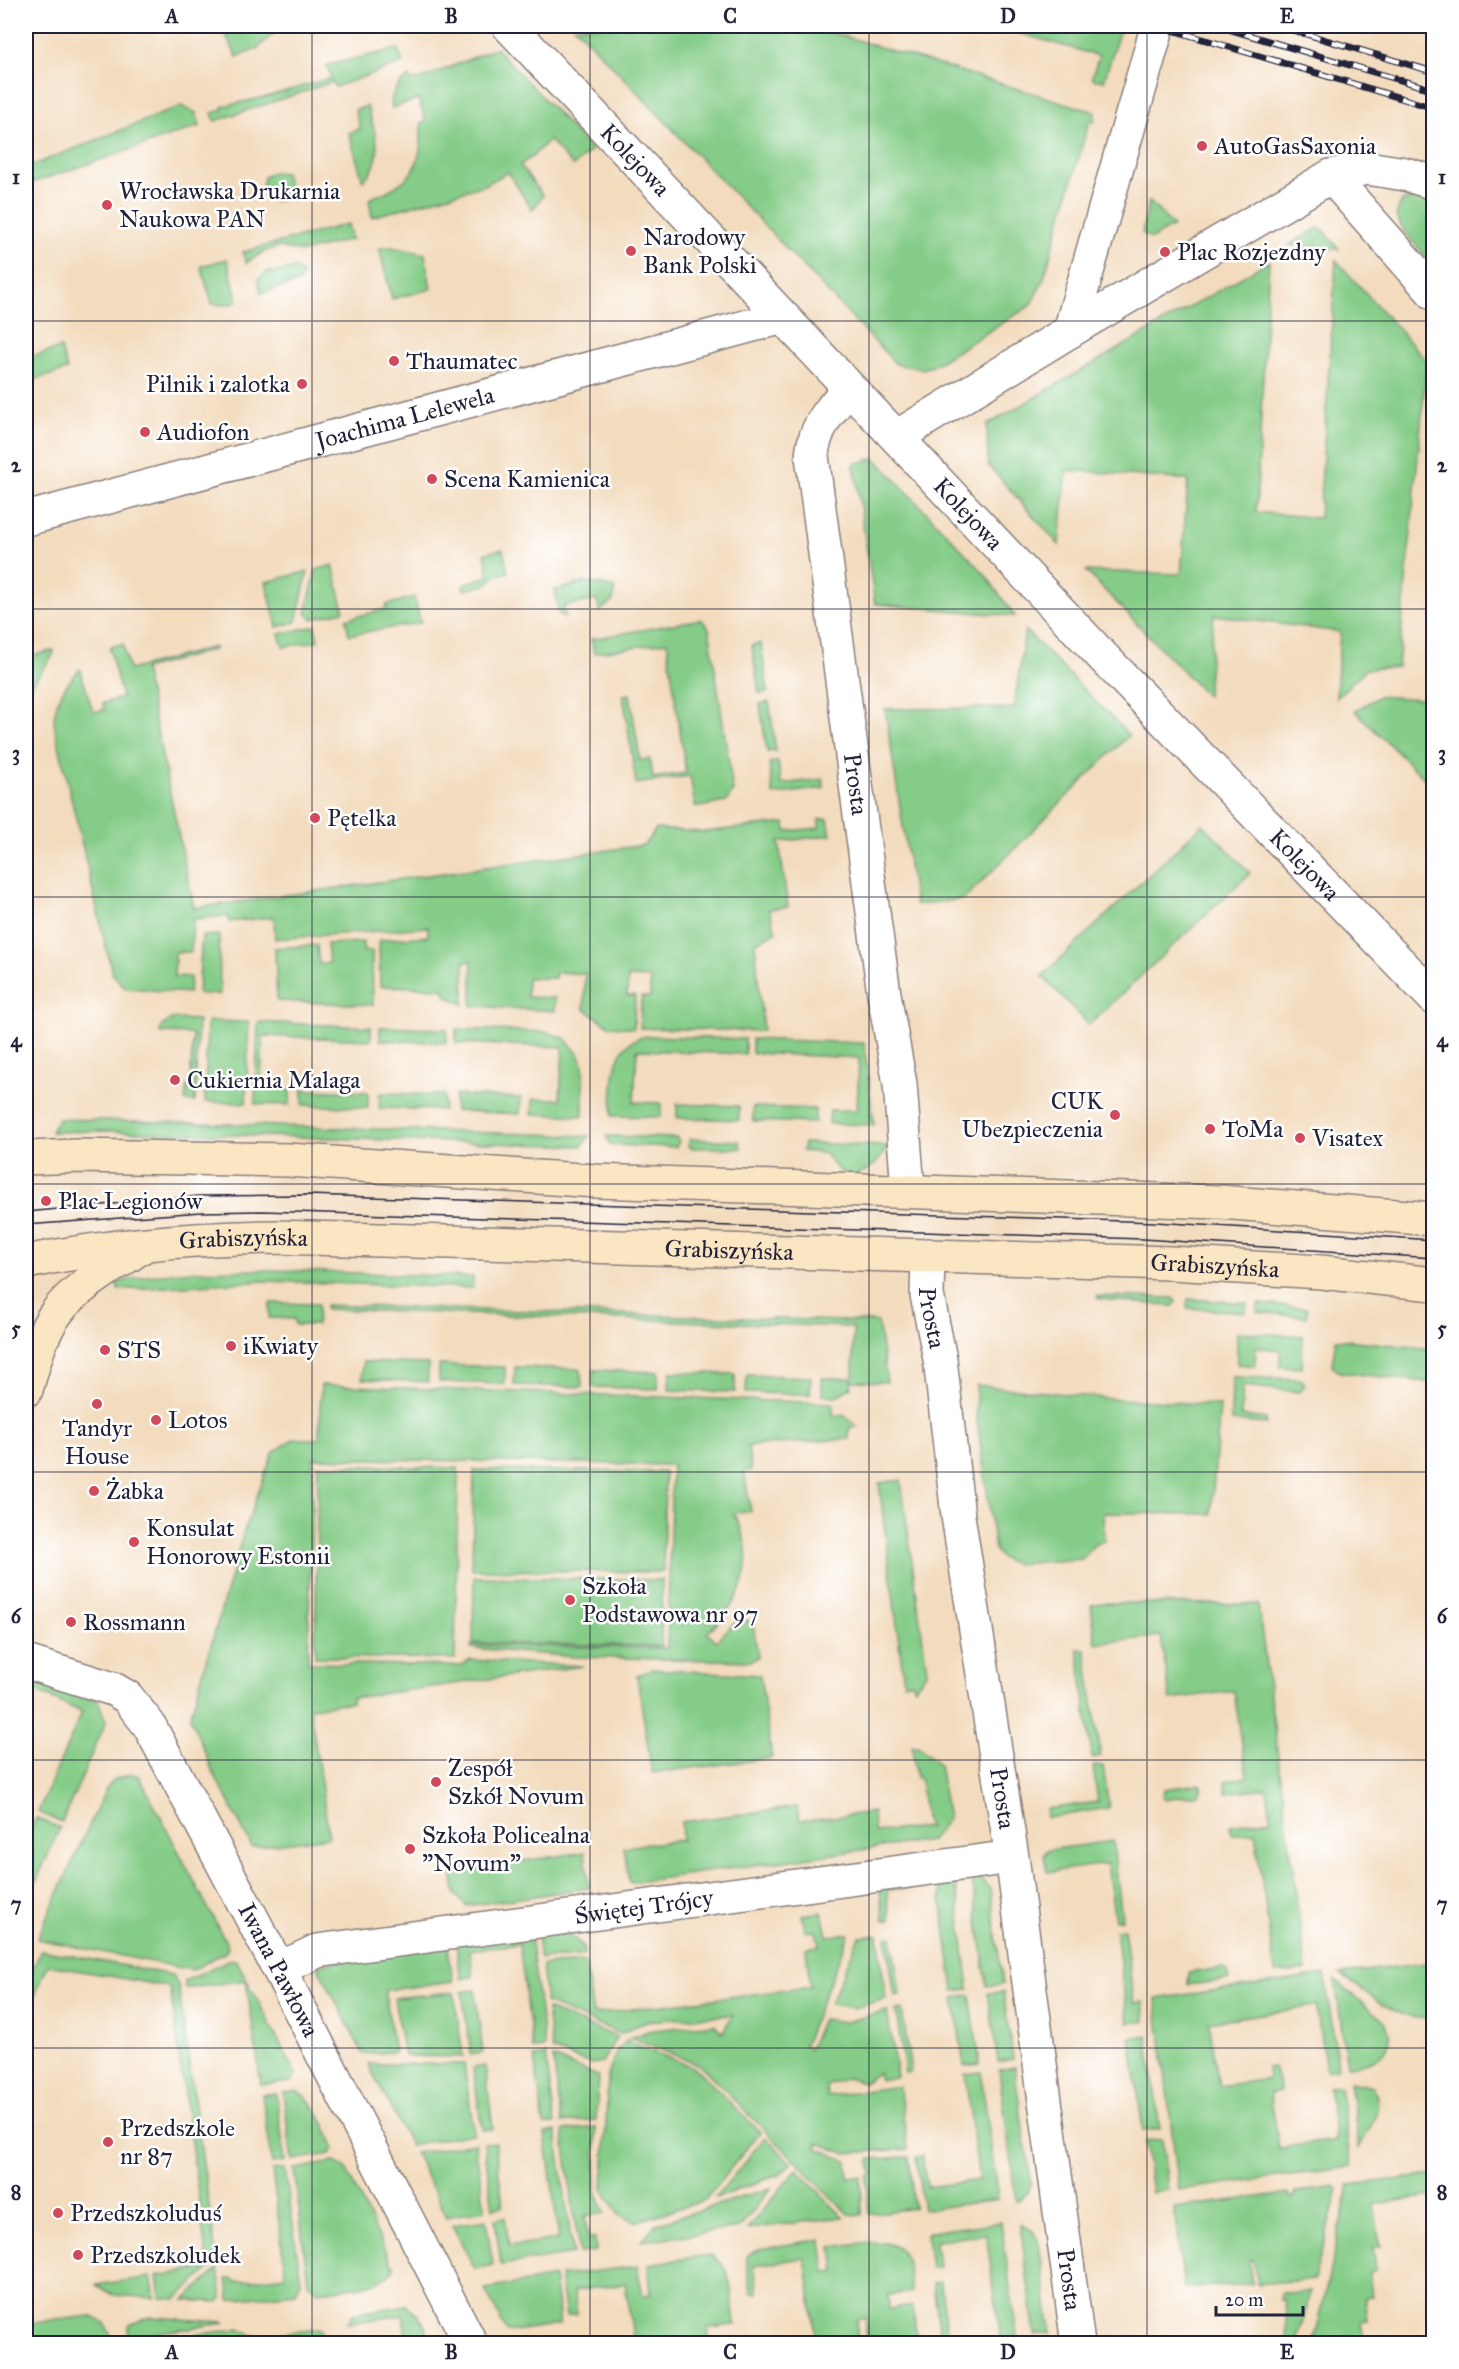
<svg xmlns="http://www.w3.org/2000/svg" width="1459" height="2369" font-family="'IM FELL Great Primer',serif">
<rect width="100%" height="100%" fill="#fff"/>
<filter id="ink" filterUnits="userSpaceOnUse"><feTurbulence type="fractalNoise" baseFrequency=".0167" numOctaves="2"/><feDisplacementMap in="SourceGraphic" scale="12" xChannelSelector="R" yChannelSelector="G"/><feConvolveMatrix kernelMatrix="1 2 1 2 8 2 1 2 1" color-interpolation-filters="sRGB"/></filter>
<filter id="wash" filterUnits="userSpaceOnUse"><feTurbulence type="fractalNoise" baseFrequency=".008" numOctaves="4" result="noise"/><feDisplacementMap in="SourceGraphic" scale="24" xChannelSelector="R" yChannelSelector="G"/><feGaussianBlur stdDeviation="1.35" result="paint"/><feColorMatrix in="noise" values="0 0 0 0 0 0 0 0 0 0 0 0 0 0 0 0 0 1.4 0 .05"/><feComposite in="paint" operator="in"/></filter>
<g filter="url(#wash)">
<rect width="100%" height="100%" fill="#f3dbbd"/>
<!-- green -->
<path fill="#84cc87" stroke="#537761" stroke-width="1.5" d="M235,26H281L257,49L237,57L224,31Z
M574,26H810L1095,112L1094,122H1089L1043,281L1030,306L933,366L921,369L896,364Z
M994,26H1121L1104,81L1093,79L1092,76L1099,56Z
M496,48L592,150L573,166L549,140L532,157L520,165L543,196L532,210L508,172L485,185L372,217L369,199C411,183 423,169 421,124L426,121L418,99L392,108C389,94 398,84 409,77L410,80L422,79Z
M398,49L403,63L335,87L333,82L215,121L212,113L223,110V106L266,97L331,78L327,65Z
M181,106L196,113L200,126L26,185V168Z
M367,106C375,135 388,157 363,181L349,133L360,129L355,110Z
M272,172L285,173L292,197L274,201L262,188L264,177Z
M1415,198L1433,203V265L1403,230L1396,216L1402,201Z
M1149,201L1173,226L1151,239L1142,233Z
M348,224L352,239L303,252L279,247L263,252L246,263L243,252Z
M1318,228L1323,229L1339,249L1289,245Z
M391,247L425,254L431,289L392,299L379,248Z
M227,259L238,302L227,305L212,304L201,266Z
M1336,260L1427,361L1398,667L1366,669L1336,698L1340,632L1214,615L1207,696L1086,571L1181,574L1188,480L1067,470L1059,545L988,465L987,425L1269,261L1256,512L1319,518Z
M295,268L303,274L299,282L261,293L258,279L269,271L273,273Z
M61,348L67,370L37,379L26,374V355L27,358Z
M875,458L984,573L1015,616L875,604L854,464Z
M503,549L508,572L498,575L485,585L464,590L463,586L466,583L489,576L485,553Z
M333,565L344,611L312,619L306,613L316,570Z
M308,571L296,622L277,627L266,582Z
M586,582L615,587L613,601L600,611L597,600L564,606L565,617L559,614L555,590Z
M414,597L421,623L349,635L346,619L386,609V605Z
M701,619L709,628L733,791L726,802L698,807L695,806L690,776L636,784L623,695L630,694L640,760L650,759L653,778L686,773L667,642L594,653L591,639Z
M315,626L318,641L283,647L279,634Z
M1025,630L1129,735L964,899L915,905L885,709L1014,708Z
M761,643L768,692L759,693L752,645Z
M123,644L129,670L214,647V650L144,669L194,908L644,845L656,829L702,832L785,823L786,831L819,828V819H828L831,835L779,842L788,907L769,909L776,932L755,943L763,1031L640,1028L641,997H650V978L628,977L627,996H635L634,1028L610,1026L584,1009L585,974L556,972L555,978H527V997L555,998V1011L472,1006V961L464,962V1004L448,997L442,988L380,986L379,940L428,936V927L275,939L274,917L229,922L228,916L193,919L191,952H175L174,976L190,977L189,993L125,988L112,973L54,724C54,700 65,685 80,669L93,712L104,710L103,703L122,698L109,647Z
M54,650L53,655L28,690L26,689V657Z
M1379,696L1433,700V787L1355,711Z
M769,702L776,751L767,752L760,704Z
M778,761L781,784L823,779L824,788L773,795L769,763Z
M1203,824L1250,873L1089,1025L1042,976Z
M219,935L220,994H198L202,936Z
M363,942V951H372L373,1005L277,1001L275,948L317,945L319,964L329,963L327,944Z
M171,1019L198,1020L195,1102L185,1101L187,1086L190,1085L193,1034L160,1033L161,1027Z
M207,1021L249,1022L246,1103L205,1102Z
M258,1022L371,1027V1040L263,1036L261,1088L290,1089V1105L255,1104Z
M380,1027L447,1029V1043L380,1040Z
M456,1029L547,1032L564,1038L577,1052L583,1065V1116L532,1114L533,1099H560L563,1047L456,1043Z
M649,1036L745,1039V1054L637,1050L634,1102L661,1103V1117L612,1116C613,1086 609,1039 649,1036Z
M752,1039L864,1043L874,1125L829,1124L830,1110H857L859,1058L752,1053Z
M303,1090L368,1092V1108L303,1105Z
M380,1093L444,1095V1110L379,1108Z
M455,1095L521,1098L520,1114L455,1111Z
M677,1104L739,1106V1120L677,1118Z
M753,1107L815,1109V1123L753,1121Z
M58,1119L102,1120L589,1136L582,1146L102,1131L51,1132Z
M606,1136L677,1138L679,1141L676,1147L611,1145Z
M690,1139L739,1141L741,1148H691L688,1146Z
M804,1143L888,1146C881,1161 860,1183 840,1171C834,1168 829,1158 824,1153L802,1151Z
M272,1270L473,1277V1288L265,1281L118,1290L117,1283C166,1268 221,1271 272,1270Z
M1097,1296L1173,1298L1177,1302L1173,1306L1098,1299Z
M1188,1299L1247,1303L1246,1312L1187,1308Z
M270,1303L318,1304L317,1325H295L294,1319L269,1318Z
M1258,1304L1307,1308V1317L1257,1312Z
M326,1305L878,1322L887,1382L851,1381V1387L837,1396L822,1395V1378H853V1327L325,1309Z
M1237,1332L1303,1336L1302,1368L1280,1367V1350L1256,1347L1255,1366L1237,1364Z
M1336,1339L1433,1349V1378L1427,1382L1339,1372L1332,1365Z
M363,1362L428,1364V1382L362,1379Z
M439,1365L505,1367V1384L439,1382Z
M515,1367L581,1369L582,1387L514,1385Z
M593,1370L658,1372V1389L592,1387Z
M670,1372L735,1374V1392L669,1390Z
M747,1375L811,1377L810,1394L746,1393Z
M1232,1377L1301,1379L1305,1385L1299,1392L1243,1386L1241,1416L1266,1419V1424L1231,1421Z
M321,1385L833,1403V1415L846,1416L857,1427L849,1428V1439L748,1446L751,1470L744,1472L751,1511L733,1513C760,1557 744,1601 707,1633L716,1641L741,1617L753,1624L758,1657L751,1661L575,1657L471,1648V1645L667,1648L672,1465L313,1458L308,1663L461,1666L470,1660L583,1666L352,1698V1702L310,1708L329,1837L252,1847L213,1772L190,1717L243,1534L273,1453L293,1439H319Z
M976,1385L1105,1398L1220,1405L1211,1514L1103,1513L1104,1541L1094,1545L1082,1559L1016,1564C1006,1561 999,1559 995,1550L976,1413Z
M318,1465L458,1468L455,1659L315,1657Z
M474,1470L665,1472L663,1572L472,1570Z
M901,1480L927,1671L915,1688L912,1682L904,1683L879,1483Z
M474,1577L662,1580L661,1646L473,1643Z
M1101,1603L1258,1604L1306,1970L1275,1974L1255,1832L1232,1835L1231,1825L1271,1819L1267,1788L1226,1793L1225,1781L1247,1777L1234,1691L1170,1699L1161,1636L1096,1644L1091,1605Z
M1078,1649H1085L1101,1756L1092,1758Z
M651,1669L760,1675L772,1758L652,1773L637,1676Z
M26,1678L98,1700L106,1722L62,1822L38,1812L82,1712L35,1691L26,1711Z
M912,1746H918L939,1764L948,1819L931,1840L629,1883L624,1847L682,1840L681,1822L797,1807L800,1821L873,1812L874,1832L929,1827L925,1817L920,1778H916Z
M1093,1766H1103L1109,1808L1047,1818L1046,1809L1098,1802Z
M131,1774L139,1776L228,1946L226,1952L192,1970L37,1939L106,1789L113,1780Z
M1199,1784L1202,1787L1199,1794L1165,1799L1162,1796L1164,1789Z
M36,1818L60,1828L31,1893L26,1890V1841Z
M1113,1841L1122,1919L1115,1920L1107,1864L1047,1872L1044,1855L1047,1850Z
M585,1852L589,1888L466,1906L455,1894L452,1871Z
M954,1869L969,1989L954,1991L939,1885L887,1890L890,1920L884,1921L878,1879Z
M978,1876L990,1889L1003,1984L987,1986L972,1879Z
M822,1912L827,1936L849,1934L804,2045L809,2049L822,2019L845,2022L887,2011L897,2077L880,2080L878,2073L863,2083L847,2078L826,2086L827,2096L899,2086L908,2149L845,2153L818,2143L817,2148L847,2161L848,2177H861L862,2215L848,2214L700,2065L630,2038L651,2030L715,2024L722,2033L733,2015L646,2021L621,2034L546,2003L542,1965L585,1962L593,2014L810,1987L806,1948L819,1946L816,1930L805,1931L802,1915Z
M559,1926L583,1946L584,1955L540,1959L536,1928Z
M529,1928L545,2048L533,2049L519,1944L470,1950L473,1977L461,1979L455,1938Z
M1124,1929L1134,2003L1143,2002L1145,2021L1128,2023L1116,1930Z
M878,1935L886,1999L854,2008L830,2004L859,1937Z
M892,1936L900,1995L895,1996L886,1937Z
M447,1940L453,1982L385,1990L394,2052L363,2054L317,1965Z
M41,1950L172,1975L178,1985L217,2262L176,2299L160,2298L157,2276L208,2268L170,1987L48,1965L26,2016V1985Z
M230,1959L237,1961L296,2074L291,2082L261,2085L246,1980L185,1989V1981Z
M1433,1962L1431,2018C1397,2023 1368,1992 1340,1974Z
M1222,1968L1227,1971L1229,1980L1188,1985L1189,1973Z
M1325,1975L1338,2068L1326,2070L1316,2006L1209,2022L1219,2086L1268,2079L1267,2068L1274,2067L1281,2091L1270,2093L1279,2148L1336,2140L1328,2087L1340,2086L1351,2167L1179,2190L1156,1999Z
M1335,1980L1385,2022C1401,2053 1373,2064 1347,2066Z
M475,1990L483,2053L471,2055L462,1992Z
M454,1992L463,2057L404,2056L394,1998Z
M1003,1992L1013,2059L998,2062L988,1993Z
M970,1995L980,2064L964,2066L954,1997Z
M547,2009L617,2037L602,2062L591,2064L552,2050Z
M902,2009L911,2072L905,2073L896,2010Z
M1147,2035L1160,2129L1143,2131L1130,2038Z
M626,2041L695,2068L760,2132L705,2200L635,2222L619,2215L603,2189L608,2076L617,2050Z
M546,2055L555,2124L544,2125L534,2057Z
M553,2058L598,2076L596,2120L562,2123Z
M368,2064H464L474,2134L410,2145Z
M485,2066L493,2129L482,2130L473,2068Z
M1014,2067L1031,2183L1028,2193L1016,2202L999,2070Z
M981,2072L998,2199L923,2210L916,2157L922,2156L927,2187L979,2180L965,2074Z
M1350,2082L1372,2087C1387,2107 1369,2129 1359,2148Z
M297,2091C315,2100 327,2128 334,2147L330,2154L292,2160L283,2092Z
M276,2093L285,2161L272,2163L262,2095Z
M596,2127V2191L605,2213L585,2216L588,2238H595L596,2251L579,2253L563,2131Z
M556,2131L573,2254L501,2265L495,2219L505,2217L509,2246L559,2239L545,2133Z
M765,2137L791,2163L781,2174L715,2198Z
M1162,2139L1168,2190L1152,2193L1145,2141Z
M495,2142L503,2206L493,2208L484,2143Z
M475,2143L485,2210L447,2217L415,2153Z
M909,2157L914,2208L869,2214L867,2176H871L870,2159Z
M334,2162L345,2167L394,2268C386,2288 339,2288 318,2291L308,2282L294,2169Z
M285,2169L301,2281L296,2293L230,2300L227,2279H234L235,2282L286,2276L272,2170Z
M797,2169L843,2217L747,2229Z
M1433,2175V2196L1374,2204L1380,2246L1373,2247L1376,2270L1369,2272L1372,2296L1365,2297L1368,2321L1361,2322L1364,2343H1314L1349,2185Z
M1335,2186L1338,2190L1314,2279L1257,2284L1253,2259L1249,2260L1252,2284L1184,2288L1174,2208L1289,2193L1290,2198H1293L1295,2193Z
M771,2188L740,2228L641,2241L656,2224Z
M486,2220L493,2265L475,2269L452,2225Z
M1001,2222L1017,2336L1001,2338L986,2234L935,2241L938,2267L931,2268L927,2235L929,2232Z
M1020,2224L1033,2231L1039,2242L1051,2333L1035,2335Z
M821,2239L825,2273L835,2272L832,2247C854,2245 896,2232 906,2259C910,2269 910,2282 911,2292L888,2295L889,2309L913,2306L917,2343H866V2318L856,2320L858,2343H817L805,2258L754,2265L758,2293H751L746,2256L760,2249Z
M709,2255C734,2263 732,2302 735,2325L708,2328L710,2342L737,2338L738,2343H634L625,2283L574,2291L577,2314L566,2316L560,2276L637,2266L643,2295L651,2294L648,2264Z
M218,2269L222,2298L219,2302L185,2300Z
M151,2277L155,2298L114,2295L96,2285Z
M554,2277L560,2324L507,2332L485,2289Z
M940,2282L949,2343H941L933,2283Z
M1311,2292L1297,2343H1288L1285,2301H1280L1281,2293Z
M406,2305C423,2316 426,2324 428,2343H407L403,2315L347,2323L353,2314Z
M90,2316L105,2323L112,2339L74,2344L26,2343V2324Z
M150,2317L224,2322V2323L127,2337L128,2325Z
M239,2329L253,2336L320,2329L325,2339L320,2344H223L222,2340L163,2343L162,2339Z"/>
</g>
<g filter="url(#ink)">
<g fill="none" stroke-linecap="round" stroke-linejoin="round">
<defs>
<g id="street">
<path id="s1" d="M509,26L1104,658L1434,998"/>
<path d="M1331,176L1434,293"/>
<path d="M1070,331L1155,35"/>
<path id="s2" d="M849,388C831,409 814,427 812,456L884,994L900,1084L908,1190"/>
<path d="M898,436L1070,331L1331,176L1367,168L1405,174L1434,183"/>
<path id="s3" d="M26,519L783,317"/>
<path id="s4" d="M928,1255L927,1295L940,1359L958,1516L1012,1857L1078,2344"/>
<path id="s5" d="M26,1662L113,1689L127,1697L149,1725L279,1969L471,2344"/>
<path id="s6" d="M279,1969L317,1951L1012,1857"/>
</g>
<g id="secondary">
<path d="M26,1158L78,1156L288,1160L596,1181L1220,1202L1434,1219"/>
<path id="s7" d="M26,1262C108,1245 191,1238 275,1237L1171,1263L1321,1272L1434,1284"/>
<path d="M26,1390C34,1363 40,1335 57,1312C75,1287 117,1264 143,1246"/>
</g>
</defs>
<!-- street casing -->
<use href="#street" stroke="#8a7e7c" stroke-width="36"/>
<!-- secondary casing -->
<use href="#secondary" stroke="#8a7e7c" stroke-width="36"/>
<!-- street -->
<use href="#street" stroke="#fff" stroke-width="33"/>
<!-- secondary -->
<use href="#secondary" stroke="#fbe6c4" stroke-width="33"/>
<!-- tram -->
<path stroke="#22223b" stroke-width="1.5" d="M26,1212L199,1196L308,1195L1155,1222L1434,1240
M26,1225L202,1212L262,1211L1143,1239L1434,1258"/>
<defs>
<path id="rail" d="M1159,26L1434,108
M1218,26L1434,90
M1279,26L1434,72"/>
</defs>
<!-- rail casing -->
<use href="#rail" stroke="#22223b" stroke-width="7"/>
<!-- rail -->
<use href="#rail" stroke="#fff" stroke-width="4.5" stroke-dasharray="14" stroke-linecap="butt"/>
</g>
</g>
<!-- grid -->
<path fill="none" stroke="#22223b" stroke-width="1.5" stroke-opacity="0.55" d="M312,26V2344M590,26V2344M869,26V2344M1147,26V2344M26,321H1434M26,609H1434M26,897H1434M26,1184H1434M26,1472H1434M26,1760H1434M26,2048H1434"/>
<!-- markers -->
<g fill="#d1495b" stroke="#fff" stroke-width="2">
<circle cx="1202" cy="146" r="6"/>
<circle cx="107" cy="205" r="6"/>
<circle cx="631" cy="251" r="6"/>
<circle cx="1165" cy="252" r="6"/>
<circle cx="394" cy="361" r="6"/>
<circle cx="302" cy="384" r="6"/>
<circle cx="145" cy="432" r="6"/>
<circle cx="432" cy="479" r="6"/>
<circle cx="315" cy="818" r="6"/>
<circle cx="175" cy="1080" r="6"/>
<circle cx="1115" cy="1115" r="6"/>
<circle cx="1210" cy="1129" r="6"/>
<circle cx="1300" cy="1138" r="6"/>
<circle cx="46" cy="1201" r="6"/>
<circle cx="231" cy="1346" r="6"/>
<circle cx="105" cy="1350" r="6"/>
<circle cx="97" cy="1404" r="6"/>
<circle cx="156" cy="1420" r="6"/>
<circle cx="94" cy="1491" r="6"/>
<circle cx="134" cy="1542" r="6"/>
<circle cx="570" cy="1600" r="6"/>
<circle cx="71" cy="1622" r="6"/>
<circle cx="436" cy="1782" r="6"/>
<circle cx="410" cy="1849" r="6"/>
<circle cx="108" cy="2142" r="6"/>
<circle cx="58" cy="2213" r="6"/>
<circle cx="78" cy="2255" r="6"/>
</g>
<g text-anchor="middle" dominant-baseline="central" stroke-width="5" stroke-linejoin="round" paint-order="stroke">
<!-- poi labels -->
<g font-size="24" fill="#22223b" stroke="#fff" text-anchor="start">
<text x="1214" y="146">AutoGasSaxonia</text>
<text x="119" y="191">Wrocławska Drukarnia<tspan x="119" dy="28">Naukowa PAN</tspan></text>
<text x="643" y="237">Narodowy<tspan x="643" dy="28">Bank Polski</tspan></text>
<text x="1177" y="252">Plac Rozjezdny</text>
<text x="406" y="361">Thaumatec</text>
<text x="290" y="384" text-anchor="end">Pilnik i zalotka</text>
<text x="157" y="432">Audiofon</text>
<text x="444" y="479">Scena Kamienica</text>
<text x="327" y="818">Pętelka</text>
<text x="187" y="1080">Cukiernia Malaga</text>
<text x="1103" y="1101" text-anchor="end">CUK<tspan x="1103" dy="28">Ubezpieczenia</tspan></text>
<text x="1222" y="1129">ToMa</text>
<text x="1312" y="1138">Visatex</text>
<text x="58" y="1201">Plac Legionów</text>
<text x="243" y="1346">iKwiaty</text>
<text x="117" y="1350">STS</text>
<text x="168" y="1420">Lotos</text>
<text x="97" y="1428" text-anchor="middle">Tandyr<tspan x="97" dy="28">House</tspan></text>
<text x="106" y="1491">Żabka</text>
<text x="146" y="1528">Konsulat<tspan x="146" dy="28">Honorowy Estonii</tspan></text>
<text x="582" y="1586">Szkoła<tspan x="582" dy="28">Podstawowa nr 97</tspan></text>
<text x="83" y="1622">Rossmann</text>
<text x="448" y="1768">Zespół<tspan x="448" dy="28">Szkół Novum</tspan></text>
<text x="422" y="1835">Szkoła Policealna<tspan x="422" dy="28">"Novum"</tspan></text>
<text x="120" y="2128">Przedszkole<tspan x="120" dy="28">nr 87</tspan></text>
<text x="70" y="2213">Przedszkoluduś</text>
<text x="90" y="2255">Przedszkoludek</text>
</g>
<!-- street labels -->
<g font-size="24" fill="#22223b" stroke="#fff">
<text stroke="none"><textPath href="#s1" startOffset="184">Kolejowa</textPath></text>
<text stroke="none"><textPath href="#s3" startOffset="392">Joachima Lelewela</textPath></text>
<text stroke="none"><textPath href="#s1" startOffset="670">Kolejowa</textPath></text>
<text stroke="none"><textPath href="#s2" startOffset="410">Prosta</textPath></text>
<text stroke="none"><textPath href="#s1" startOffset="1156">Kolejowa</textPath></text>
<text stroke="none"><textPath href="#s7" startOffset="219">Grabiszyńska</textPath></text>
<text stroke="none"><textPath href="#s7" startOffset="705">Grabiszyńska</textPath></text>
<text stroke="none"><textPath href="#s7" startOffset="1191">Grabiszyńska</textPath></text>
<text stroke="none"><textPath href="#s4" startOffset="63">Prosta</textPath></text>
<text stroke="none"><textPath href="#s4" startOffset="549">Prosta</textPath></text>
<text stroke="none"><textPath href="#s6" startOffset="372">Świętej Trójcy</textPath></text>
<text stroke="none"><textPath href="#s5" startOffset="420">Iwana Pawłowa</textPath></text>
<text stroke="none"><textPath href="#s4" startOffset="1035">Prosta</textPath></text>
</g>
</g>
<!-- margin -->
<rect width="1459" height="2369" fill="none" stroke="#fff" stroke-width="66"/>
<!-- scale -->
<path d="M1216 2306v9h87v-9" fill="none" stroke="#22223b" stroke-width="3"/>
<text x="1225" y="2306" font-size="18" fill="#22223b" stroke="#ffffff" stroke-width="4.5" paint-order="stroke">20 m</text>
<rect x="33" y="33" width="1393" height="2303" fill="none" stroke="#22223b" stroke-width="2"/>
<g font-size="20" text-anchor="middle" font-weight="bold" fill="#22223b">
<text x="172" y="23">A</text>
<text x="451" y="23">B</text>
<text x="730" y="23">C</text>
<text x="1008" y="23">D</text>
<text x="1287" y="23">E</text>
<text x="16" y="184">1</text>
<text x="1442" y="184">1</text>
<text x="16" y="472">2</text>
<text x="1442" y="472">2</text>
<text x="16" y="760">3</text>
<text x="1442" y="760">3</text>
<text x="16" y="1047">4</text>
<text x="1442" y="1047">4</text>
<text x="16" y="1335">5</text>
<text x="1442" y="1335">5</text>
<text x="16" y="1623">6</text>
<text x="1442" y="1623">6</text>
<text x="16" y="1911">7</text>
<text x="1442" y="1911">7</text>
<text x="16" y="2199">8</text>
<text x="1442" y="2199">8</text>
<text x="172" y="2359">A</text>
<text x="451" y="2359">B</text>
<text x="730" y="2359">C</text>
<text x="1008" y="2359">D</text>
<text x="1287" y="2359">E</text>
</g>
</svg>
